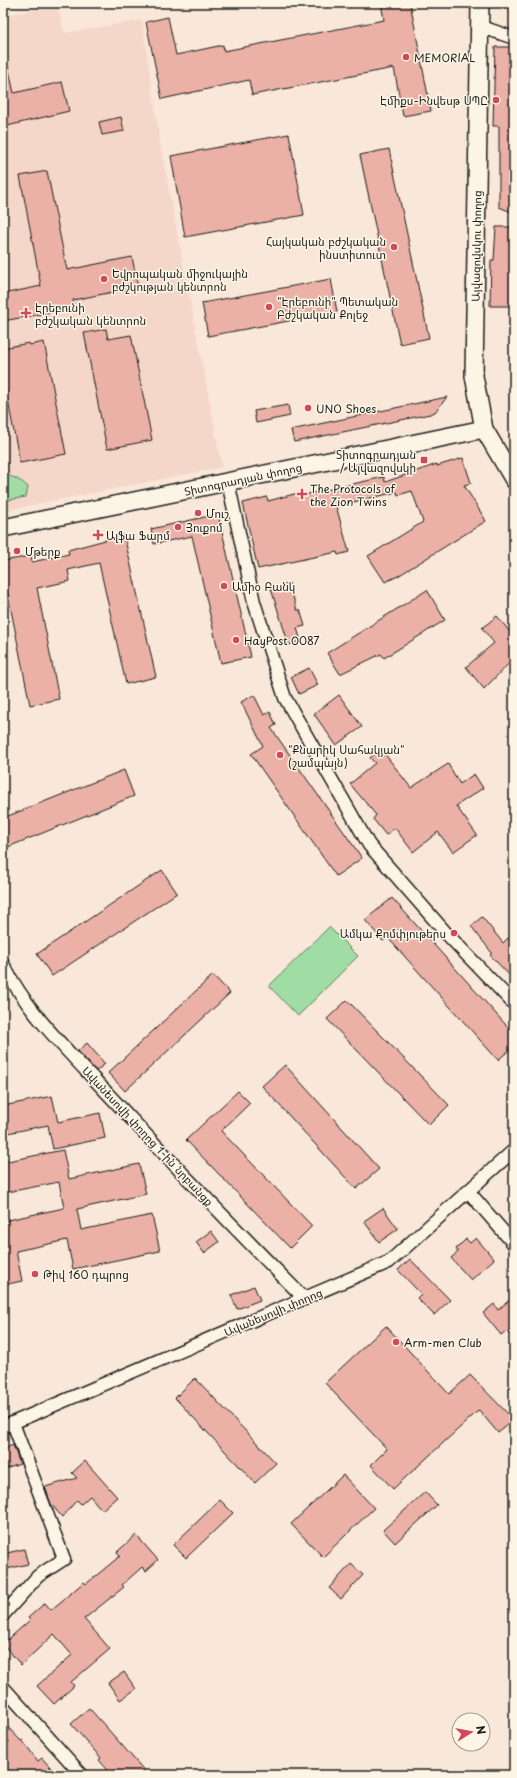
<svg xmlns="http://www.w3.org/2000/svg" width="517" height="1778" font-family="'Playpen Sans','Noto Sans Armenian',sans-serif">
<rect width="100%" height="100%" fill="#f9e7d9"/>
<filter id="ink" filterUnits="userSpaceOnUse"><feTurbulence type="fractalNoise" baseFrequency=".025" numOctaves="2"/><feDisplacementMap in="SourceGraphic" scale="8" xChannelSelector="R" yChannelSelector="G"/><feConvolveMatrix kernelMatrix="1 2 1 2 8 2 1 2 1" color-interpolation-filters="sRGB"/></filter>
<g filter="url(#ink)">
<!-- built -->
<path fill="#f5d7ca" d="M57,5L65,33L142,20L160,142L222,467L3,511V16Z"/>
<!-- green -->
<path fill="#a0dda4" stroke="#5e7c60" d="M3,472C13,479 18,477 28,487L26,497L3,501Z
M329,927L358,956L298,1016L269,986Z"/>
<!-- building -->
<path fill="#ebb1a7" stroke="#1c1c1c" d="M381,3H410L431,111L403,116L394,68L252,95L249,80L162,99L146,22L168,17L176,55L223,45L224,51L384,20Z
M495,47H512L511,81H514V213L499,207V126H493Z
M3,66H8L14,93L62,82L69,111L3,127Z
M121,117L124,131L102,135L99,122Z
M289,134L304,215L185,237L171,156Z
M389,149L429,338L400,344L360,155Z
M47,171L67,270L132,257L138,287L73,300L74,308L3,321V294L41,286L20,176Z
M496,227H514V306H490L491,260H494Z
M331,279L337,312L208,336L202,303Z
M106,329L108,339L131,335L152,440L107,449L84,333Z
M44,342L66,454L20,463L3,375V348L29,343L30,345Z
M447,397L435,412L430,414L294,442L291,430Z
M288,405L290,416L256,423L254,411Z
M463,458L471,483L464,485L486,521L398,576L385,582L368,556L423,522L412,491L398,495L397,492L336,506L349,552L338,555L337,552L258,569L243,503L267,497L268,501L298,493L299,496L384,477L385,482L437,464V466Z
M218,514L251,657L221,663L192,536L154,544L151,529Z
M124,535L156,677L126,684L99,563L68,570L70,581L37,588L59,699L30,705L3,570V561L31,556L32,562L69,554L68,550Z
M289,583L297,610H300L305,626L297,628L301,641L289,645L271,589Z
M427,590L445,620L384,658L381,654L340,674L327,653Z
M497,616L514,637V658L484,689L466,667L494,643L482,628Z
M309,668L318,685L299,694L291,677Z
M254,695L264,715L270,712L276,725L271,728L362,858L336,876L251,754L263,746L241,702Z
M339,695L362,727L336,745L314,714Z
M381,749L411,788L448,764L460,784L474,774L483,788L456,806L477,835L453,852L438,832L413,852L395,828L386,835L373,819L376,815L350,784L375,763L370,758Z
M124,770L134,796L3,849V818Z
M162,870L177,893L52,976L37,954Z
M392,898L514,1034V1046L498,1060L388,938L383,941L365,920Z
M482,917L503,943L508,938L514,944V980L490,955L492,953L471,926Z
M213,975L230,993L125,1091L108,1073Z
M347,1000L449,1105L429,1125L327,1019Z
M87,1043L105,1064L96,1071L78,1051Z
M285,1065L379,1169L356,1189L262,1086Z
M238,1091L250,1103L221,1131L312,1226L290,1248L186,1140Z
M52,1096L58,1122L100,1113L105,1138L53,1149L48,1125L3,1134V1106Z
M63,1150L69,1179L139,1164L146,1194L77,1209L81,1230L152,1215L160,1251L73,1269L67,1240L16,1251L22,1281L3,1285V1221L64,1208L59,1182L3,1193V1162Z
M383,1208L398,1229L379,1242L364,1221Z
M211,1231L219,1242L204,1253L196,1242Z
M476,1238L494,1259L471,1280L451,1258L458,1252L456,1249L466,1239L470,1243Z
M410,1259L450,1300L434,1315L417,1298L421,1294L398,1270Z
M254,1286L260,1300L237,1309L231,1295Z
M514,1296V1339L506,1331L501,1335L483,1313L494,1304L498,1310Z
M386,1326L449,1394L470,1375L514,1420L498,1433L479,1410L393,1489L371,1465L387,1449L325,1383Z
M195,1378L276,1463L255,1483L175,1398Z
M13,1445L20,1464L3,1470V1449Z
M85,1461L117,1497L102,1510L90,1496L81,1504L77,1500L62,1517L51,1504L45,1487L77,1478L72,1473Z
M343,1475L374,1508L323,1557L291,1524Z
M425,1492L437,1505L395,1543L383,1530Z
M220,1500L233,1513L186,1558L173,1545Z
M136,1535L158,1560L146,1571L142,1567L122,1585L124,1587L84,1619L110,1649L71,1682L74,1686L54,1704L37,1686L72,1655L54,1634L21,1665L3,1644L30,1620L28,1618L45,1603L51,1610L84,1582L86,1584L120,1556L117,1552Z
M24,1549L28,1564L3,1570V1554Z
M351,1564L363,1575L341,1599L329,1588Z
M124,1672L136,1689L120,1700L108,1683Z
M89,1708L113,1735L148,1775H112L99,1760L101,1758L71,1724Z
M3,1722L21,1741L22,1740L38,1761L42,1758L57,1775H3Z"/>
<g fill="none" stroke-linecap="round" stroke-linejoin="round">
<defs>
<path id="street" d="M479,26L514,38
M228,482L254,602L285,698L369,845L446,933L514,1004
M3,964C28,1014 71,1054 109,1095C173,1164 238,1232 305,1299
M469,1192L514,1244
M3,1427L389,1262L514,1150
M3,1615L38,1576L64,1559L13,1423
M3,1687L82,1775"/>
<path id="secondary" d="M480,3L474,376L484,429L514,480
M3,528L484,429"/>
</defs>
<!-- street casing -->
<use href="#street" stroke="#1c1c1c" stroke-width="15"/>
<!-- secondary casing -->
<use href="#secondary" stroke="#1c1c1c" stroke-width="20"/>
<!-- street -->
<use href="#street" stroke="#fcf5e5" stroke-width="12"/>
<!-- secondary -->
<use href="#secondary" stroke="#fcf5e5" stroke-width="17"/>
</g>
</g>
<!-- markers -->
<g fill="#d1495b" stroke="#fcf5e5" stroke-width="1.5">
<circle cx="406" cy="57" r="4"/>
<circle cx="496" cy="100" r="4"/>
<circle cx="394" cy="247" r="4"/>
<circle cx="104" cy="279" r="4"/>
<circle cx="269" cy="307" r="4"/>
<path d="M24 307h4v4h4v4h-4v4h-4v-4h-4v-4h4z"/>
<circle cx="308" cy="408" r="4"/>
<rect x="420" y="456" width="8" height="8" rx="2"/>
<path d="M300 488h4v4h4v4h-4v4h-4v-4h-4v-4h4z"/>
<circle cx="198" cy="513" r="4"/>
<circle cx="178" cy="527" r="4"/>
<path d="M96 529h4v4h4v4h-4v4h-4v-4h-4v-4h4z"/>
<circle cx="17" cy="551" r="4"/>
<circle cx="224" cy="586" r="4"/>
<circle cx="236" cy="640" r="4"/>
<circle cx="280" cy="755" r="4"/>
<circle cx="454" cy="933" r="4"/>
<circle cx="35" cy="1274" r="4"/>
<circle cx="396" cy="1342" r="4"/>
</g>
<g text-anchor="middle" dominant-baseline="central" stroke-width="3" stroke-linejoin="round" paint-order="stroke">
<!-- poi labels -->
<g font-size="11" fill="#1c1c1c" stroke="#fcf5e5" text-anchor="start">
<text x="414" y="57">MEMORIAL</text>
<text x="488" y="100" text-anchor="end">Էմիքս-Ինվեսթ ՍՊԸ</text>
<text x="386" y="241" text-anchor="end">Հայկական բժշկական<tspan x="386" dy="13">ինստիտուտ</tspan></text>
<text x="112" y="273">Եվրոպական միջուկային<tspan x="112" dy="13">բժշկության կենտրոն</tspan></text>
<text x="277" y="301">"Էրեբունի" Պետական<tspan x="277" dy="13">Բժշկական Քոլեջ</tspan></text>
<text x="35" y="307">Էրեբունի<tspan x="35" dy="13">բժշկական կենտրոն</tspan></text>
<text x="316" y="408">UNO Shoes</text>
<text x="416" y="454" text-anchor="end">Տիտոգրադյան<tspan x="416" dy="13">/ Այվազովսկի</tspan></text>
<text x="310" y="488">The Protocols of<tspan x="310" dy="13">the Zion Twins</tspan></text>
<text x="206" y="513">Մուշ</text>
<text x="186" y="527">Յուքոմ</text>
<text x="106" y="535">Ալֆա Ֆարմ</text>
<text x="25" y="551">Մթերք</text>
<text x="232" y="586">Ամիօ Բանկ</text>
<text x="244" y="640">HayPost 0087</text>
<text x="288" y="749">"Քնարիկ Սահակյան"<tspan x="288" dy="13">(շամպայն)</tspan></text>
<text x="446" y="933" text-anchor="end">Ամկա Քոմփյութերս</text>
<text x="43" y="1274">Թիվ 160 դպրոց</text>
<text x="404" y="1342">Arm-men Club</text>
</g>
<!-- street labels -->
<g font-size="11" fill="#1c1c1c" stroke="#fcf5e5">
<text transform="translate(476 246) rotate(-89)">Այվազովսկու փողոց</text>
<text transform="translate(243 479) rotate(-12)">Տիտոգրադյան փողոց</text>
<text transform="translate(148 1136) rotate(47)">Ավանեսովի փողոց 1-ին նրբանցք</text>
<text transform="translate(273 1312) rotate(-23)">Ավանեսովի փողոց</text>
</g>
</g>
<!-- margin -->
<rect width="517" height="1778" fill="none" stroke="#fcf5e5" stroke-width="16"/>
<rect x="8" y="8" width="501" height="1762" fill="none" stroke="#1c1c1c" stroke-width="1.5" filter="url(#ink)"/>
<!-- north arrow -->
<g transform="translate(471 1732) rotate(79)"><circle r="19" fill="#fcf5e5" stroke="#a29e95"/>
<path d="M0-3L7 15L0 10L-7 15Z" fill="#d1495b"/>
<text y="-6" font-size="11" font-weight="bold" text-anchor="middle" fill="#1c1c1c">N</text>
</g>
</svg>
